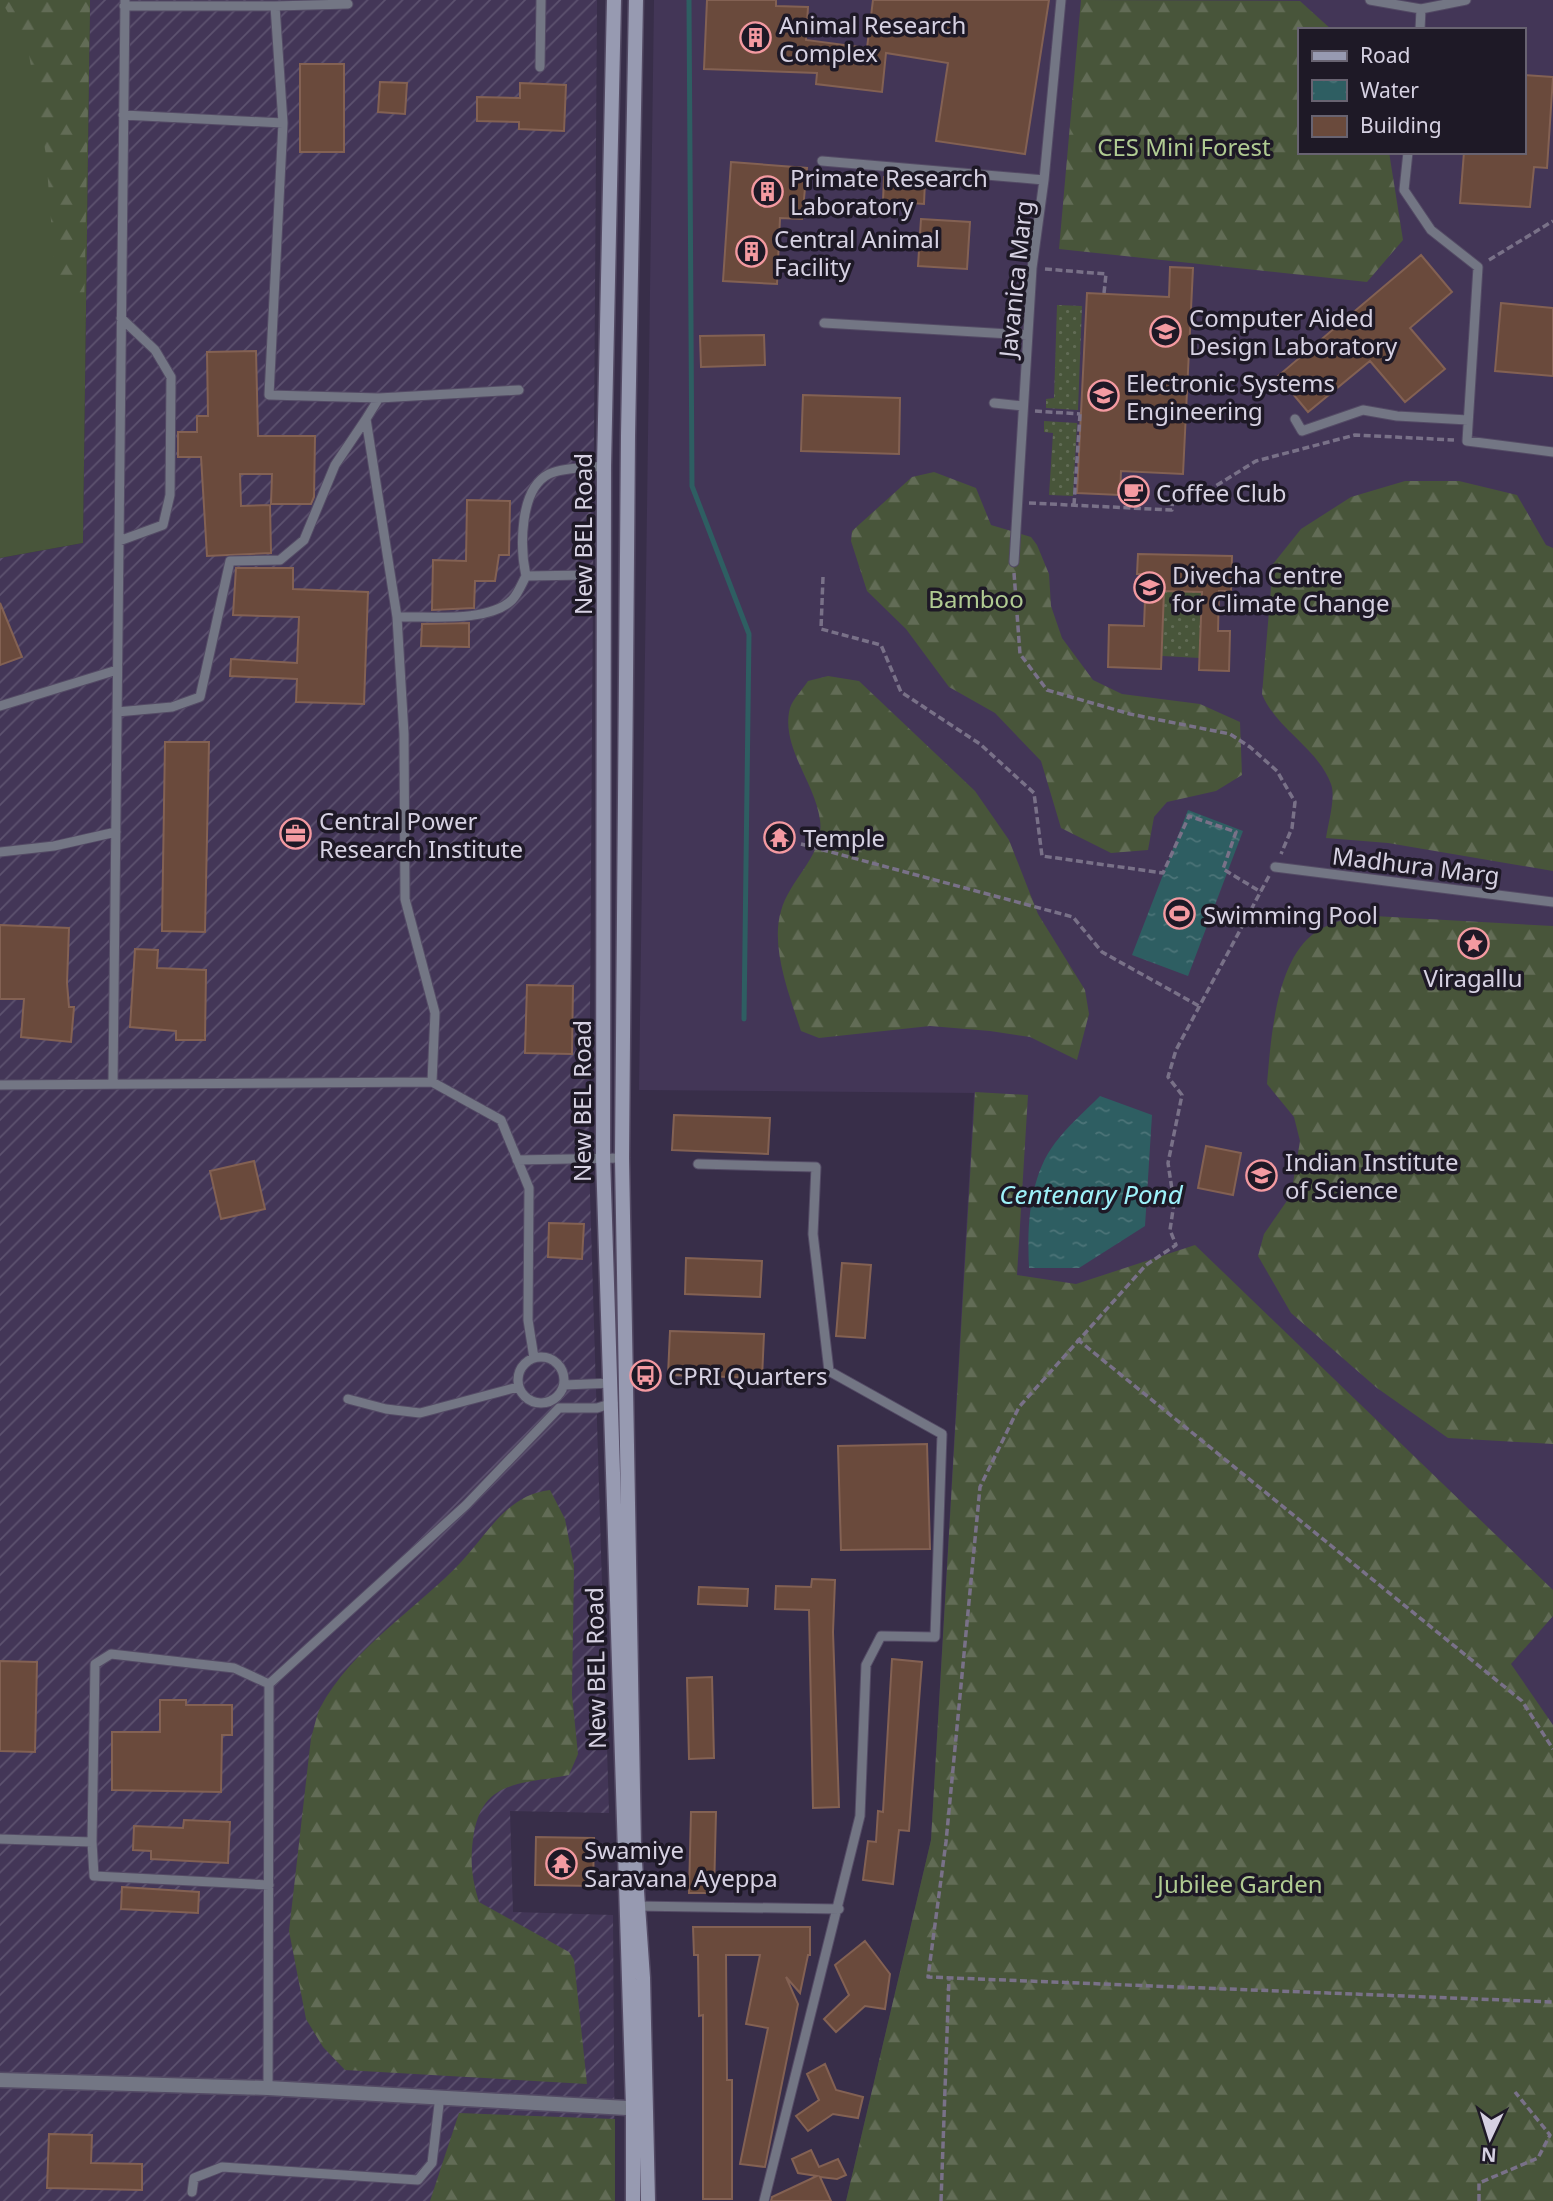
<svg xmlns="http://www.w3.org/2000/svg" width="1553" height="2201" font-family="'Noto Sans',sans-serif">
<defs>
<pattern id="industrial-furrows" width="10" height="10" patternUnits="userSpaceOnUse" patternTransform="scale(1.75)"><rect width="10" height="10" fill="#433657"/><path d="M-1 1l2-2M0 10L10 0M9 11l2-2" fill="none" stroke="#5d526f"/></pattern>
<pattern id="forest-firs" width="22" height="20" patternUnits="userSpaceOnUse" patternTransform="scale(1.75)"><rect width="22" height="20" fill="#48553a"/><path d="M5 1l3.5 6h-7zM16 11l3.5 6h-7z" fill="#626c56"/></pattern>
<pattern id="garden-dots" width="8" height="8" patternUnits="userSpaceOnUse" patternTransform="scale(1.75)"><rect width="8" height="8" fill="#48553a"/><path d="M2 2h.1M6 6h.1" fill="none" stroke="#626c56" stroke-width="1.8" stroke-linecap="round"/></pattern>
<pattern id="water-ripples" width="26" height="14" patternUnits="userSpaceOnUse" patternTransform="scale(1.75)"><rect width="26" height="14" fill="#2e5e62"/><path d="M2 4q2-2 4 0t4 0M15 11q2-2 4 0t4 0" fill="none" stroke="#4c7478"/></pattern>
</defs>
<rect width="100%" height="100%" fill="#382e49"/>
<!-- industrial -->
<path fill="url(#industrial-furrows)" d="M90,0H597L589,1162L609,1813L510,1811L513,1912L613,1915L615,2201H0V558L83,543Z"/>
<!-- built -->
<path fill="#433657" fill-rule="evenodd" d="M654,0H1553V2201H846L931,1840L974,1093L639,1090ZM1299,30H1523V152H1299Z"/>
<!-- grass -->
<path fill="#48553a" d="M0,0H90L83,543L0,558Z"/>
<!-- forest -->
<path fill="url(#forest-firs)" d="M1,0H90L84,314L55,273L46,155L28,49Z
M1081,0L1300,1L1332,30H1299V152H1389L1403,240L1367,282L1059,249Z
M934,472L976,488L991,525L1031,537L1037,545L1049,574L1051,606L1062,638L1093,680L1122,694L1200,704L1240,722L1242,775L1216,791L1167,802L1154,817L1148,850L1111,853L1061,828L1041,761L995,713L949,687L906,629L867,591L851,541L852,531L912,477Z
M1405,481H1459L1517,495L1546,545L1553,548V871L1388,843L1326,838C1328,824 1336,797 1331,784C1317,747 1276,729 1262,694L1273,564L1301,529L1351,497Z
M828,676L859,681L975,791L1009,840L1038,914L1085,990L1089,1014L1077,1060L1030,1037L990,1031L930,1026L819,1038L801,1031C790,997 770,947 781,911C790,878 825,855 820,820C815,782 780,746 790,708C793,699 803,689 808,681Z
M1356,915L1553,926V1444L1448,1438L1377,1388L1291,1313L1258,1256L1264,1234L1291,1195L1300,1141L1294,1117L1267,1084C1271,1040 1275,960 1316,932C1327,924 1343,920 1356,915Z
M975,1092L1028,1095L1017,1275L1076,1284L1195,1245L1553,1590V1616L1511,1664L1553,1725V2201H846L931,1840Z
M550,1490L565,1519L574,1566L572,1695L578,1754L569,1775C519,1785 481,1779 473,1839C470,1863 472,1879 479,1902L569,1952L574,1960L587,2084L345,2070L323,2047L306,2019L289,1931L311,1738C314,1729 316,1717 320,1708C352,1648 417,1609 462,1561C489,1532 507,1495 550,1490Z
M459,2113L615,2119V2201H430Z"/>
<!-- garden -->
<path fill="url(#garden-dots)" d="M1057,305L1082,306L1078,410L1046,408V399L1054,398Z
M1044,421L1077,423L1073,496L1049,495L1053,433L1044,432Z
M1164,591L1202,592L1200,658L1162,656Z"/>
<!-- water -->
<path fill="url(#water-ripples)" d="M1188,810L1243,831L1188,976L1132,955Z
M1100,1096L1152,1115L1145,1226L1079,1268H1029C1027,1227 1029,1177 1055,1143C1068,1126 1085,1111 1100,1096Z"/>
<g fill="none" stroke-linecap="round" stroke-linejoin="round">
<!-- stream -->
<path stroke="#2e5e62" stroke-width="5" d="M689,0L692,486L749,634L744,1019"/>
</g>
<!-- building -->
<path fill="#6a4a3c" stroke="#836153" stroke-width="2" d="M707,0H776V6L808,7L806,40L867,48L873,0H1049L1025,154L936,141L948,63L886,53L882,92L816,84L817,73L704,69Z
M300,64H344V152H300Z
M1523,75L1553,77L1547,168L1534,167L1530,207L1460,203L1464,152H1523Z
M380,82L407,83L405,114L378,112Z
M520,83L566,85L564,131L519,129V122L477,121V97L520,98Z
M731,162L807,168L802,219L780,218L777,284L723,281Z
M884,177L925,180L924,204L883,201Z
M921,219L970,222L967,269L918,266Z
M1421,255L1452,292L1410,328L1445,369L1405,402L1370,361L1308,412L1278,376Z
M1170,267L1193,268L1183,474L1121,471L1120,495L1077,493L1087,293L1169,297Z
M1501,303L1553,308V376L1495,371Z
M764,335L765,365L701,367L700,336Z
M256,351L258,436H315L314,497L311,504H271L272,474H240L241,506L270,505L271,553L207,556L201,457H178V432H197V416H208L207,352Z
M803,395L900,398L899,454L801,451Z
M467,500L510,501L509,555H499L495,581H475L474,608L432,610L433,560L466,561Z
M1138,554L1232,556L1231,591H1219L1218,631H1230L1229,671L1199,670L1202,592L1164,591L1161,669L1108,667L1109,625L1144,626L1146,574H1137Z
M236,568H293V589L368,592L364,704L296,702L297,679L230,676L231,659L297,663L299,617L233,615Z
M0,603L22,657L0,665Z
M469,623V647L421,646L422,624Z
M165,742H209L205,932L162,931Z
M774,823L789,828L787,849L771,846Z
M0,925L69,928L67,983L69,1007H74L71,1042L21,1037L24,999H0Z
M135,949L158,950L157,968L206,970L205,1040H176V1031L130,1027Z
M527,985L573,986L572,1054L525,1053Z
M674,1115L770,1118L768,1154L672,1150Z
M1206,1146L1241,1153L1233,1195L1198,1188Z
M254,1161L265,1209L221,1219L210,1171Z
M549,1223L584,1224L582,1259L548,1257Z
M686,1258L762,1261L760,1297L685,1294Z
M842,1263L871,1265L865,1338L836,1336Z
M670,1331L764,1334L762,1378L668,1375Z
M927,1444L930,1549L841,1550L838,1446Z
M812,1579L835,1580L833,1632L839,1807L813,1808L809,1610L775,1609L776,1586L811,1587Z
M699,1587L748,1589L747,1606L698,1604Z
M892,1659L922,1662L909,1831L899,1830L893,1884L863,1880L868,1841L876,1842L878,1811L883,1812Z
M0,1661L37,1662L35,1752L0,1751Z
M712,1677L714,1758L689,1759L687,1678Z
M160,1700H186V1705H232V1735H222L221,1792L112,1790V1732H160Z
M691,1812H716L714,1893H689Z
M184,1820L230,1822L228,1863L151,1859V1851L133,1850L134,1826L183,1828Z
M536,1837L594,1838L593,1886L535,1885Z
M122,1887L199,1892L198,1913L121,1909Z
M693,1927H810V1955H808L800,1993L786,1977L798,2004L765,2167L740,2164L768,2028L746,2024L760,1955H726L727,2080H732V2199H703V2015L699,2016L698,1955H694Z
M865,1941L890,1974L885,2009L865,2006L836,2032L824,2019L849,1995L835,1965Z
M825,2064L836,2090L863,2097L858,2118L833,2114L808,2131L796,2116L819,2100L807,2074Z
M49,2134L92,2135L91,2163L142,2164V2190L47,2188Z
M811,2150L819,2167L838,2159L846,2175L837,2179L820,2177L831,2201H771L772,2197L817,2176L798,2173L792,2159Z"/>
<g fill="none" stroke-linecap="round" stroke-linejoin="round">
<defs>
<path id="lane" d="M1370,0L1421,9L1466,0
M124,6H275L283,123L269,395L379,398
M275,6L348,4
M1420,30L1421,9
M540,67L541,0
M123,115L283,123
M1408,152L1404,190L1431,230L1478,267L1467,441L1553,452
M822,161L1044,180
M824,323L1027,335
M994,403L1023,406
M1295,419L1302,431L1363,410L1397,416L1468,420
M119,541L163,525L170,495L171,377L155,350L121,318
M1014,562L1032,268L1044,180L1061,0
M526,576L587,575
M397,617L366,419L379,398L519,390
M0,706L117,670
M117,712L172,707L200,697L230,561L280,560L304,540L335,465L366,419
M0,852L54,846L116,832
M1275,867L1553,902
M113,1082L125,0
M432,1082L435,1013L405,899L404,734L397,617C429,616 488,623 512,600C518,594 522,583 526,576C520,548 519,489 549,474C563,467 589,468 604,466
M0,1085L432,1082L501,1120L529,1188L528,1320L534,1358
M517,1160L622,1158
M698,1164L816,1167L813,1234L829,1371L942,1434L935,1637L881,1636L866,1665L860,1816L764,2201
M518 1380a23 23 0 1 1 46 0a23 23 0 1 1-46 0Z
M564,1385L612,1383
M348,1399L386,1409L420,1413L518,1387
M269,1684L466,1505L559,1408H597L613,1403
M0,1839L92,1842L95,1664L111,1654L234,1668L269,1684L268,2088
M92,1842L94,1876L269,1885
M634,1906L839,1909
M192,2192L194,2178L222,2167L418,2180L432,2163L440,2096"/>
<path id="street" d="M0,2080L268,2088L645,2109"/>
<path id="secondary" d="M614,0L604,466L603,1157L633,2106V2201
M636,0L628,436L622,1158L634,1848L643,1978L648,2201"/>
</defs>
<!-- lane casing -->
<use href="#lane" stroke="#544b65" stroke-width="11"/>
<!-- street casing -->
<use href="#street" stroke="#544b65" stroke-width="17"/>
<!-- secondary casing -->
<use href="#secondary" stroke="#544b65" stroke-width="17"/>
<!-- path -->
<path stroke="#797188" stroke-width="3.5" stroke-dasharray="7 3.5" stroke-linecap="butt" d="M1489,260L1553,221
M1045,269L1106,274L1104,293
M1035,411L1080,414
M1029,503L1172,510L1173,488L1209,490L1256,461L1355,435L1454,440
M1074,505L1080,414
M1014,573L1020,654L1047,690L1130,714L1230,734L1250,747L1277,771L1295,802L1292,828L1281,854
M823,577L821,629L881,645L901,692L980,744L1034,793L1042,856L1163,873L1189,816L1236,832L1223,869L1261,892
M801,844L1073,917L1102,952L1199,1006
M1269,876L1176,1050L1168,1077L1182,1095L1168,1163L1174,1203L1170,1230L1176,1245L1146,1265L1019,1407L980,1487L946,1842L928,1977L1553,2002
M1077,1339L1522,1701L1553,1749
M941,2201L949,1978
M1479,2201V2183L1538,2158L1550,2135L1515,2092"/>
<!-- lane -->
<use href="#lane" stroke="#737684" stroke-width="9"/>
<!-- street -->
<use href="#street" stroke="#737684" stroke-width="14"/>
<!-- secondary -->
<use href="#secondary" stroke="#979ab1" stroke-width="14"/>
</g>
<!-- icons -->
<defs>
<symbol id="building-ring" viewBox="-11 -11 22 22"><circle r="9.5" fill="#1e1926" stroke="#f49aa1" stroke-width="1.5"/><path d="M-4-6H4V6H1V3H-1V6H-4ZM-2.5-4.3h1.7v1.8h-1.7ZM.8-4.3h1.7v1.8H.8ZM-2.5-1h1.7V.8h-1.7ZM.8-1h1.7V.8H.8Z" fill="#f49aa1"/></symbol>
<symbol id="university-ring" viewBox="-11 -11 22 22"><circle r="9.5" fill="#1e1926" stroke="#f49aa1" stroke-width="1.5"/><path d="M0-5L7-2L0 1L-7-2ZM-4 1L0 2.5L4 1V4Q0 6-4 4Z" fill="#f49aa1"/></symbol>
<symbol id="cafe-ring" viewBox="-11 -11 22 22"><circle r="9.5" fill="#1e1926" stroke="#f49aa1" stroke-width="1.5"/><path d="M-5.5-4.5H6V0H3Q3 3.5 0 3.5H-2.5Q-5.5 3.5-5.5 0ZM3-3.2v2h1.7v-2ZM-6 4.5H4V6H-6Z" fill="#f49aa1"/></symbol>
<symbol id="office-ring" viewBox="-11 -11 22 22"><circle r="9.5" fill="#1e1926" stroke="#f49aa1" stroke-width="1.5"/><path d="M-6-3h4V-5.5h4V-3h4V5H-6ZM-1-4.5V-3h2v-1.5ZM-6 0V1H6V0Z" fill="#f49aa1"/></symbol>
<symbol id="temple-ring" viewBox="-11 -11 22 22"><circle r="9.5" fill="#1e1926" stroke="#f49aa1" stroke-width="1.5"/><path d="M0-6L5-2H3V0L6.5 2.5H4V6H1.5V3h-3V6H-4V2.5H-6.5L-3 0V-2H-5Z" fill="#f49aa1"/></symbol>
<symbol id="stadium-ring" viewBox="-11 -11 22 22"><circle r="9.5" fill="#1e1926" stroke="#f49aa1" stroke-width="1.5"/><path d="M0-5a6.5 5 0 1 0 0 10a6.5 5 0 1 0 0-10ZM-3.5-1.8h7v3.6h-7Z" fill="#f49aa1"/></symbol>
<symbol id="sight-ring" viewBox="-11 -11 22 22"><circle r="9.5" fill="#1e1926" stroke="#f49aa1" stroke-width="1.5"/><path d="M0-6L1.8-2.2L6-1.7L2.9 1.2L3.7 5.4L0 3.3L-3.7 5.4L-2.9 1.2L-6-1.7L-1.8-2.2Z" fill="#f49aa1"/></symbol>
<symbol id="bus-ring" viewBox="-11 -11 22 22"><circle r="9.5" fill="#1e1926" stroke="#f49aa1" stroke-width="1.5"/><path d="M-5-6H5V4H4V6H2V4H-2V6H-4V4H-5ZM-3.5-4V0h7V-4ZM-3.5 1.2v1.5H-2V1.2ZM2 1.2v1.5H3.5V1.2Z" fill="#f49aa1"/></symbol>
</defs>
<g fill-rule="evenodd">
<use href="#building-ring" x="738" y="20" width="35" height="35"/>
<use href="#building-ring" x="750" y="174" width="35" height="35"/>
<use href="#building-ring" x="734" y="234" width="35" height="35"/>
<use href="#university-ring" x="1148" y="314" width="35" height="35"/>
<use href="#university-ring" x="1086" y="378" width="35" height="35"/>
<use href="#cafe-ring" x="1116" y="474" width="35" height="35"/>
<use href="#university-ring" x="1132" y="570" width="35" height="35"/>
<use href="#office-ring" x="278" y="816" width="35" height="35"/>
<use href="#temple-ring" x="762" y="820" width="35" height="35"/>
<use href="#stadium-ring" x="1162" y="896" width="35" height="35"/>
<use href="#sight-ring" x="1456" y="926" width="35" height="35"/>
<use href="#university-ring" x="1244" y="1158" width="35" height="35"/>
<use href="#bus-ring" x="628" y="1358" width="35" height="35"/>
<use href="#temple-ring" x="544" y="1846" width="35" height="35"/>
</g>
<g text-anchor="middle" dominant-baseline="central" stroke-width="7" stroke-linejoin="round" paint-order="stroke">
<!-- poi labels -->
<g font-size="24" fill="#d6d1e2" stroke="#1e1926" text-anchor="start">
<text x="779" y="24">Animal Research<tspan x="779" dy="28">Complex</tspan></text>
<text x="790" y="177">Primate Research<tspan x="790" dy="28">Laboratory</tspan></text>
<text x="774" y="238">Central Animal<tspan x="774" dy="28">Facility</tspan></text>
<text x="1189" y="317">Computer Aided<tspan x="1189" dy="28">Design Laboratory</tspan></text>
<text x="1126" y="382">Electronic Systems<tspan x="1126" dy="28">Engineering</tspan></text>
<text x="1156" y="492">Coffee Club</text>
<text x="1172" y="574">Divecha Centre<tspan x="1172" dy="28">for Climate Change</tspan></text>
<text x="319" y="820">Central Power<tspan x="319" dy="28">Research Institute</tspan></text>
<text x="803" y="837">Temple</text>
<text x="1203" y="914">Swimming Pool</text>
<text x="1473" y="977" text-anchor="middle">Viragallu</text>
<text x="1285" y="1161">Indian Institute<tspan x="1285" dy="28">of Science</tspan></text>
<text x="668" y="1375">CPRI Quarters</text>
<text x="584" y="1849">Swamiye<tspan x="584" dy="28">Saravana Ayeppa</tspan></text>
</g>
<!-- park labels -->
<g font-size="24" fill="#b0cb92" stroke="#1e1926">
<text x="1184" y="146">CES Mini Forest</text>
<text x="976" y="598">Bamboo</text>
<text x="1240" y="1883">Jubilee Garden</text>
</g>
<!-- street labels -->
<g font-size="24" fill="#d6d1e2" stroke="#1e1926">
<text transform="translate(1015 279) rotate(-84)">Javanica Marg</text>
<text transform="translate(582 534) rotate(-90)">New BEL Road</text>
<text transform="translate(1416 865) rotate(7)">Madhura Marg</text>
<text transform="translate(581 1101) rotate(-90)">New BEL Road</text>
<text transform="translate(595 1668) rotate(-91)">New BEL Road</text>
</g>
<!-- water labels -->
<g font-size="26" font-style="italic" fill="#9df1f9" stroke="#1e1926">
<text x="1091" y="1194">Centenary Pond</text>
</g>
</g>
<!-- legend -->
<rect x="1298" y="28" width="228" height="126" fill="#1e1926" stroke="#686371" stroke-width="2"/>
<rect x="1312" y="51" width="35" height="10" fill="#979ab1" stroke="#686371" stroke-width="2"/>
<text x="1360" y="63" font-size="21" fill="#d6d1e2">Road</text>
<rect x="1312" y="80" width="35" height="21" fill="url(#water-ripples)" stroke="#686371" stroke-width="2"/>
<text x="1360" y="98" font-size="21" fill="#d6d1e2">Water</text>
<rect x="1312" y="116" width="35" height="21" fill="#6a4a3c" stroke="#686371" stroke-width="2"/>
<text x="1360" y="133" font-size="21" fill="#d6d1e2">Building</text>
<!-- north arrow -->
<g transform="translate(1490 2138) rotate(184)" stroke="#1e1926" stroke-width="5" paint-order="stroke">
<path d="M0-5L12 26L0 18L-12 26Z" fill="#d6d1e2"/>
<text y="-10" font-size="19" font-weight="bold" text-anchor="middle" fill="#d6d1e2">N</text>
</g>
</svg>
